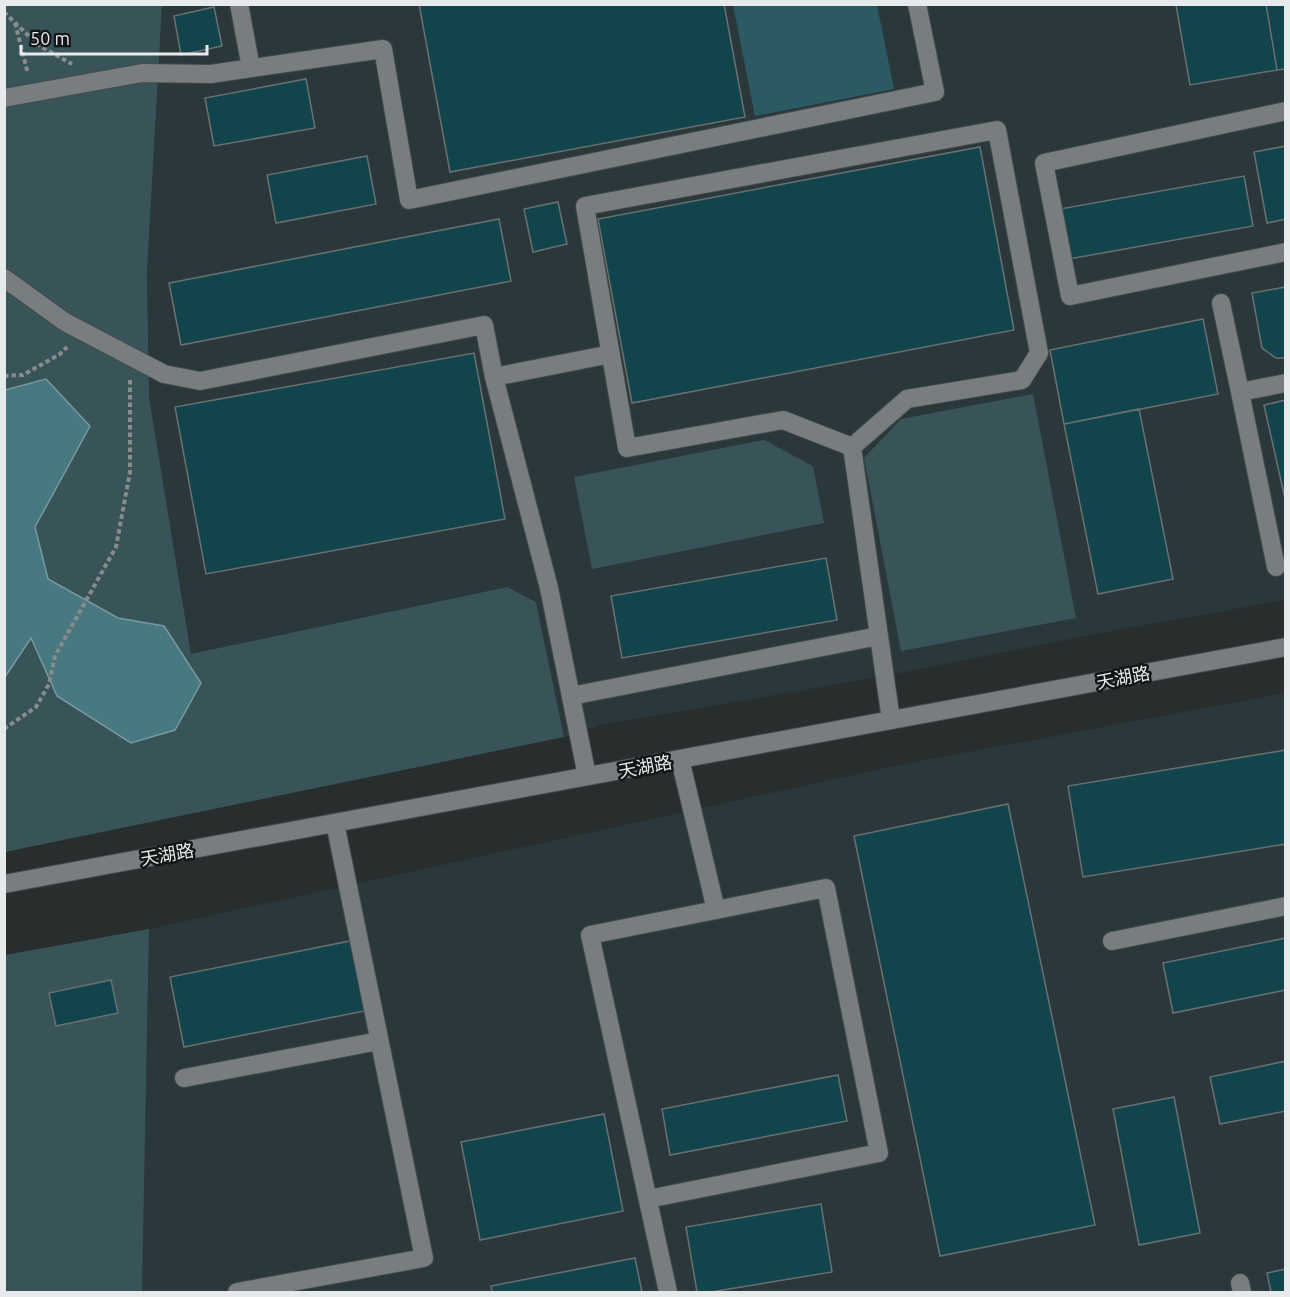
<svg xmlns="http://www.w3.org/2000/svg" width="1290" height="1297" font-family="Ubuntu,'Noto Sans SC',sans-serif">
<rect width="100%" height="100%" fill="#282d2e"/>
<!-- built -->
<path fill="#2b383b" d="M162,5H1285V600L1095,634L874,678L600,725L564,737L536,602L507,587L191,655L149,397L147,272Z
M1285,693V1292H142L149,929L904,764Z"/>
<!-- green -->
<path fill="#395459" d="M5,5H162L147,272L149,397L191,654L507,587L536,602L564,737L5,852Z
M1033,394L1076,618L901,651L864,458L901,419Z
M764,440L813,466L824,523L592,569L574,477Z
M149,929L142,1292H5V955Z"/>
<!-- forest -->
<path fill="#2b5a62" d="M733,5H877L894,89L755,116Z"/>
<!-- water -->
<path fill="#487880" stroke="#779aa0" stroke-width="1.5" d="M46,379L90,426L35,527L48,579L118,618L164,626L201,683L175,730L131,743L57,696L31,638L5,677V390Z"/>
<!-- building -->
<path fill="#12444c" stroke="#6a7072" stroke-width="1.5" d="M419,4H724L745,117L450,172Z
M1266,4H1286V69L1277,70Z
M1266,4L1277,70L1190,85L1176,5Z
M214,7L222,46L181,55L174,16Z
M306,79L315,128L214,146L205,98Z
M1286,146V219L1267,223L1254,152Z
M980,147L1014,330L632,403L598,219Z
M367,156L376,204L276,223L267,175Z
M1244,176L1253,226L1069,259L1060,209Z
M558,202L567,244L533,252L524,209Z
M499,219L511,281L181,345L169,283Z
M1286,287V358H1276L1262,348L1252,293Z
M1203,319L1218,394L1064,424L1050,350Z
M474,353L505,519L206,574L175,407Z
M1286,400V503L1264,405Z
M1139,409L1173,579L1098,594L1064,424Z
M826,558L837,620L622,658L611,596Z
M1286,750V844L1083,877L1068,786Z
M1008,804L1095,1225L940,1256L854,836Z
M1286,938V990L1173,1013L1163,963Z
M355,940L369,1010L184,1047L170,977Z
M111,980L118,1013L56,1026L49,993Z
M1286,1061V1111L1220,1124L1210,1077Z
M838,1075L847,1121L670,1155L662,1109Z
M1174,1097L1200,1233L1139,1245L1113,1109Z
M604,1114L623,1211L480,1240L461,1142Z
M821,1204L832,1272L711,1292H697L686,1227Z
M635,1258L642,1292H492L491,1286Z
M1286,1269V1292H1271L1267,1273Z"/>
<g fill="none" stroke-linecap="round" stroke-linejoin="round">
<defs>
<path id="minor" d="M239,4L251,68
M4,98L142,73L211,74L383,49L409,200L935,92L917,4
M1286,111L1044,163L1070,296L1286,252
M4,278L65,322L164,374L200,381L484,325L494,377L549,588L587,776
M1221,303L1240,392
M494,377L611,354
M852,447L783,420L627,448L585,206L997,130L1039,353L1022,380L907,399L852,447L891,720
M1276,567L1240,392L1286,383
M571,696L879,636
M4,884L1286,647
M1112,941L1286,906
M184,1078L379,1041
M648,1199L879,1153L826,888L716,910
M1240,1283L1242,1292
M237,1292L424,1258L335,823
M668,1292L590,935L716,910L680,759"/>
</defs>
<!-- minor casing -->
<use href="#minor" stroke="#43494a" stroke-width="20"/>
<!-- path -->
<path stroke="#878c8d" stroke-width="4" stroke-dasharray="4.5 3" stroke-linecap="butt" d="M4,12L38,45L72,64
M15,23L28,74
M4,376L23,375L60,354L67,347
M4,729L36,707L49,684L55,656L116,547L130,472V380"/>
<!-- minor -->
<use href="#minor" stroke="#787e7f" stroke-width="18"/>
</g>
<g text-anchor="middle" dominant-baseline="central" stroke-width="5" stroke-linejoin="round" paint-order="stroke">
<!-- street labels -->
<g font-size="18" fill="#e6eaeb" stroke="#131516">
<text transform="translate(1123 677) rotate(-11)">天湖路</text>
<text transform="translate(645 766) rotate(-11)">天湖路</text>
<text transform="translate(167 854) rotate(-10)">天湖路</text>
</g>
</g>
<!-- border -->
<rect width="1290" height="1297" fill="none" stroke="#e6eaeb" stroke-width="12"/>
<!-- scale -->
<path d="M21 45v9h186v-9" fill="none" stroke="#e6eaeb" stroke-width="3"/>
<text x="30" y="45" font-size="18" fill="#e6eaeb" stroke="#131516" stroke-width="4.5" paint-order="stroke">50 m</text>
</svg>
